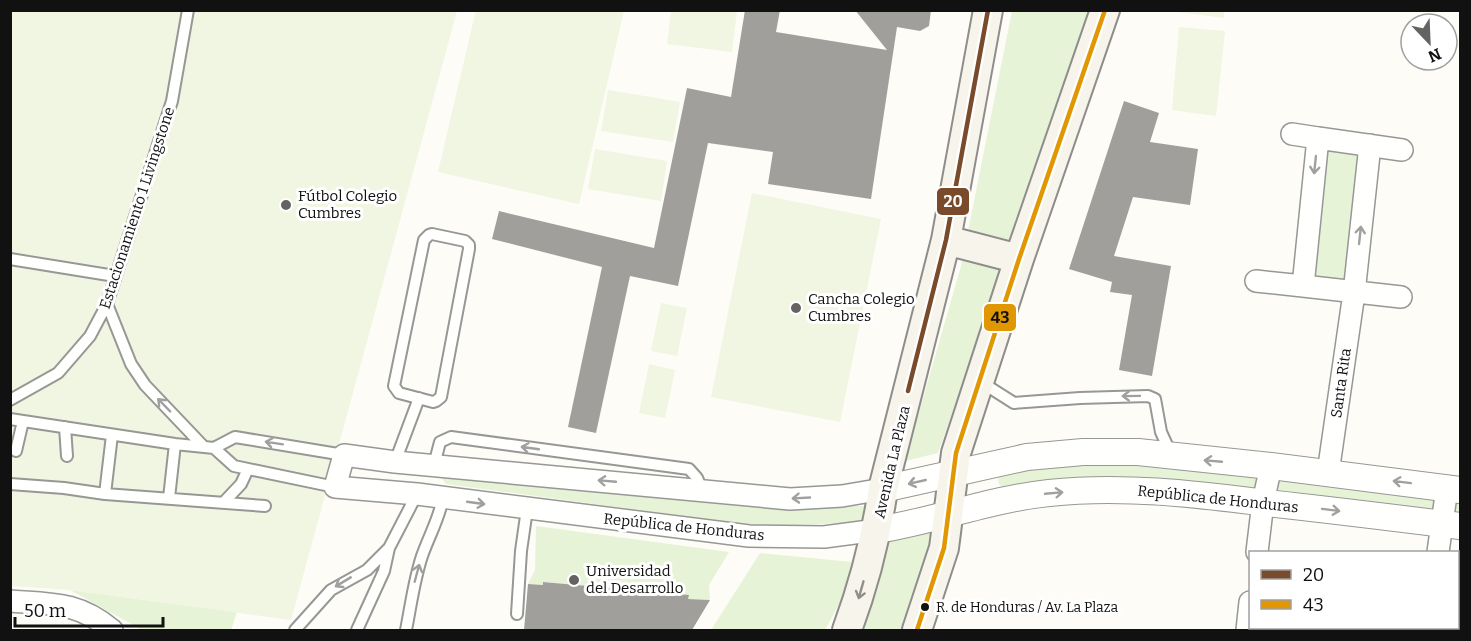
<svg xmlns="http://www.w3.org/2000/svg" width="1471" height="641" font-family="Bitter,serif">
<rect width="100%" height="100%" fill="#fdfcf7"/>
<!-- green -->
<path fill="#e7f3d7" d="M1012,11H1093L938,453L905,461L961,266Z
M1325,146L1364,150L1349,285L1310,281Z
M1111,461L1460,499V514L1169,480L1109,477L1065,478L1003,488L999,484L998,479L1001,474L1056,466Z
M445,471L752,507L870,506L866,522L779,526L735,523L446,484L441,477Z
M940,523L907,630H861L888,537Z
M536,526L729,552L709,585L710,600L688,599V595L544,582L543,585L528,584L535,570Z
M760,553L852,562L842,599L825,630H711Z
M70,590L237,612L231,630H142Z"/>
<!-- pitch -->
<path fill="#f0f6e1" d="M476,10L624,11L579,204L438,172Z
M10,11H457L291,620L70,590L11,586Z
M671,11H737L732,52L667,44Z
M1170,11H1224V18Z
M1179,27L1225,31L1216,116L1172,110Z
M608,90L680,102L673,142L601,131Z
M595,149L667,161L661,201L588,189Z
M752,193L881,219L840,422L711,397Z
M661,303L687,308L677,356L651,351Z
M649,364L675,370L665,418L639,413Z"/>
<!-- building -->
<path fill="#a19f9c" d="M745,10H780L776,32L887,50L855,10H931L929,26L920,31L897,27L871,199L768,184L773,152L708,143L678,286L630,276L596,433L568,427L602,267L492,239L499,211L654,248L687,88L731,97Z
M1124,101L1159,113L1150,142L1198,149L1190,205L1133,197L1114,256L1171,266L1152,376L1119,370L1132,295L1110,292L1112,282L1069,269Z
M543,582L689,595L688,599L710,600L692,630H524L528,584L543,585Z"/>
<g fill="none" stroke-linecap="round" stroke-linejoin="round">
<defs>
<path id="service" d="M432,234L465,241L469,245V249L441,397L436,401L433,402L399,393L394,386L424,240L429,235Z
M10,259L115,276
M107,304L131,364L145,385L204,447
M981,382L1014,403L1080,398L1148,396L1155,399L1161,432L1171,454
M10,400L58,373L90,336L107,304L172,101L188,10
M10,419L175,444L214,448L235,437L344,455
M65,427L67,456
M214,448L234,466L335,487
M16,451L23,421
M395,462L419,398
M434,465L440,442L451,437L689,469L697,478L702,490
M10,484L64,488L105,494L265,506
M105,494L112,435
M169,498L175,444
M224,502L241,484L248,469
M517,614L521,551L527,509
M295,630L331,590L367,570L389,548L417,494
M357,630L384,571L389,548
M406,630C411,605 414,580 422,556C429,536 439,519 443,498"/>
<path id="minor" d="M1292,134L1318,138
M1256,281L1303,286
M1401,297L1303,286L1318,138L1402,150
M1328,473L1354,293L1370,145
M877,530L824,537L749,536L417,494L335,487L344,455L395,462L790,499L842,496L883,489
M1257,552L1263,502L1271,466
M1438,552L1447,488
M10,601C53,604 78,602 112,630
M1247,630L1250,602
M1427,630V628"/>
<path id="tertiary" d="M883,489L1027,457L1083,452H1138L1271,466L1460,490
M877,530C935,521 990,499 1049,493C1122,485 1194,494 1267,503C1331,510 1396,518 1460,526"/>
<path id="secondary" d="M946,240L1019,259
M847,630C864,584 876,538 883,489L946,240L988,10
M917,630L944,548L956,453L1019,259L1105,10"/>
</defs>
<!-- service casing -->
<use href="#service" stroke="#979795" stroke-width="14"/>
<!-- minor casing -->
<use href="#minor" stroke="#979795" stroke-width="24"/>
<!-- tertiary casing -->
<use href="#tertiary" stroke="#979795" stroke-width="28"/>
<!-- secondary casing -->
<use href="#secondary" stroke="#8e8d8b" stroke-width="32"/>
<!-- service -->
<use href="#service" stroke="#fffffe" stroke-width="10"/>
<!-- minor -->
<use href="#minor" stroke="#fffffe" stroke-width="21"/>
<!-- tertiary -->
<use href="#tertiary" stroke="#fffffe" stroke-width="26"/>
<!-- secondary -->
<use href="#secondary" stroke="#f6f4eb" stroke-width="28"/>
<defs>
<path id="bus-1" d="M908,391L946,240L988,10"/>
<path id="bus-2" d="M917,630L944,548L956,453L1019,259L1105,10"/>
</defs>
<!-- bus-1 casing -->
<use href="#bus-1" stroke="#fff" stroke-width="9"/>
<!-- bus-2 casing -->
<use href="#bus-2" stroke="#fff" stroke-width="9"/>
<!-- bus-1 -->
<use href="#bus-1" stroke="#7a4b2a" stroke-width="4.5"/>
<!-- bus-2 -->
<use href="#bus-2" stroke="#e09702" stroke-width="4.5"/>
</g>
<!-- one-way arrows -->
<defs><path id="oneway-shaft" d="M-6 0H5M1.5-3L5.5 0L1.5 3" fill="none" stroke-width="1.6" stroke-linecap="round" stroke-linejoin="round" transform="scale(1.5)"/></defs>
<g stroke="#a0a09f">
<use href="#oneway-shaft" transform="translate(1315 165) rotate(96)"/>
<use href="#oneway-shaft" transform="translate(1360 235) rotate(-84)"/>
<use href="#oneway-shaft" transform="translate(1131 396) rotate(179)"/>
<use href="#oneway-shaft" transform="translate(164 405) rotate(-134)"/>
<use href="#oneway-shaft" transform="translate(274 443) rotate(-171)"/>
<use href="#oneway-shaft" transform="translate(530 448) rotate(-172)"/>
<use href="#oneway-shaft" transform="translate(1213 461) rotate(-175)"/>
<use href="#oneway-shaft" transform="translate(607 481) rotate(-175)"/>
<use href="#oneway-shaft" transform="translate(917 482) rotate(167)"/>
<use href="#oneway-shaft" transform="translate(1402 482) rotate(-173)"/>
<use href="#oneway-shaft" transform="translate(1054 493) rotate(-5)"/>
<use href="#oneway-shaft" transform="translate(801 498) rotate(177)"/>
<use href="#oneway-shaft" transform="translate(476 503) rotate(8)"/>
<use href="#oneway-shaft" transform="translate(1331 510) rotate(7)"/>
<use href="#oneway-shaft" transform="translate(417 573) rotate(-75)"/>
<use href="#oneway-shaft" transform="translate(343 582) rotate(149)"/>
</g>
<use stroke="#8f8e89" href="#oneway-shaft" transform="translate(861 590) rotate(106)"/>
<!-- markers -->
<g fill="#646362" stroke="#fff" stroke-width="2">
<circle cx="286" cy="205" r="6"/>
<circle cx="796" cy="308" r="6"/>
<circle cx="574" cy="580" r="6"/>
</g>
<circle fill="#111" stroke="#fff" stroke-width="2" cx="925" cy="607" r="5"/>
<g text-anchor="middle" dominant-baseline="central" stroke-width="6" stroke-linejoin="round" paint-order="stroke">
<!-- bus labels -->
<g font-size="14" fill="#111" stroke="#fff" text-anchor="start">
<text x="936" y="607">R. de Honduras / Av. La Plaza</text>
</g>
<!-- poi labels -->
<g font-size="15" fill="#111" stroke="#fff" text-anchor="start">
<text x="298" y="196">Fútbol Colegio<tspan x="298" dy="17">Cumbres</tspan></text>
<text x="808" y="299">Cancha Colegio<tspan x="808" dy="17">Cumbres</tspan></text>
<text x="586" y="571">Universidad<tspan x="586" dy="17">del Desarrollo</tspan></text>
</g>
<!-- street labels -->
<g font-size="15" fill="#111" stroke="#fff">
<text transform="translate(137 208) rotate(-72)">Estacionamiento 1 Livingstone</text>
<text transform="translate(1341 383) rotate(-82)">Santa Rita</text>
<text transform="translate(892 462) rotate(-77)">Avenida La Plaza</text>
<text transform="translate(1218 499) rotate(6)">República de Honduras</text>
<text transform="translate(684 527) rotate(6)">República de Honduras</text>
</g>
</g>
<g stroke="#fff" stroke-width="2">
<rect x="936" y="187" width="34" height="29" rx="6" fill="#7a4b2a"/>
<rect x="983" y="303" width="34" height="29" rx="6" fill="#e09702"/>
</g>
<g font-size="16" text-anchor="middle" font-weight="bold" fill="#fff">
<text x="953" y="207">20</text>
</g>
<g font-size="16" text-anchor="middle" font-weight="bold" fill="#111">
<text x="1000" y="323">43</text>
</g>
<!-- border -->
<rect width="1471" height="641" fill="none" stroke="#111111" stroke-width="24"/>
<!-- legend -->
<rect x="1249" y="551" width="210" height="78" fill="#ffffff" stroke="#a0a0a0" stroke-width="1.5"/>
<rect x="1261" y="570" width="30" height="9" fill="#7a4b2a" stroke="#a0a0a0" stroke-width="1.5"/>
<text x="1303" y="581" font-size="18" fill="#111111">20</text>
<rect x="1261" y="600" width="30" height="9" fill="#e09702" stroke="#a0a0a0" stroke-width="1.5"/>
<text x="1303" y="611" font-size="18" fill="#111111">43</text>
<!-- north arrow -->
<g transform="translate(1429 42) rotate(157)"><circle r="28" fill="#ffffff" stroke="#a0a0a0" stroke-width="1.5"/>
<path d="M0-4.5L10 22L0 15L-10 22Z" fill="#646362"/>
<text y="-9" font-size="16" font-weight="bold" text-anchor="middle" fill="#111111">N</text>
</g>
<!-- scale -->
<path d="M15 617v9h148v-9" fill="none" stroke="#111111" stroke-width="3"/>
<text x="24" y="617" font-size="18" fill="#111111" stroke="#ffffff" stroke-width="4.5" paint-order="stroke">50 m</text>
</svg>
